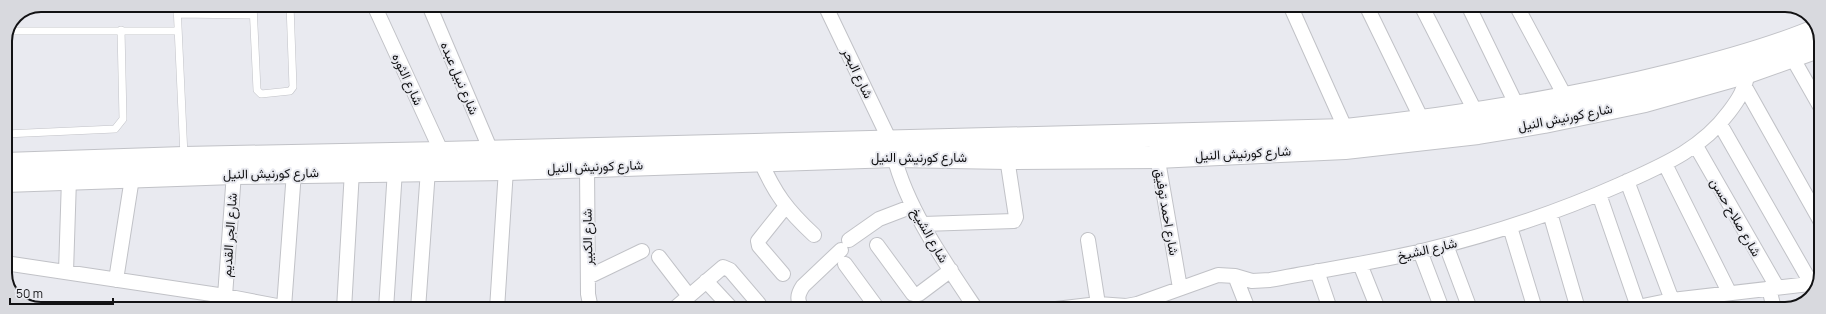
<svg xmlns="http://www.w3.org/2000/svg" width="1826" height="314" font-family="Manrope,Vazirmatn,sans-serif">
<rect width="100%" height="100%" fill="#e9eaf0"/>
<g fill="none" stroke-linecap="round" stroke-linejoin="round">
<defs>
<path id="service" d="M177,5L184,156
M253,5L257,90L261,94L290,91L293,87L290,5
M177,14L253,15
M9,31H178
M5,134L115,129L123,119L121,30"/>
<path id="minor" d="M374,5L442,153
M429,5L491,151
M825,5L890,141
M1290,5L1346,130
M1366,5L1423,122
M1421,5L1476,113
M1468,5L1517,106
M1516,5L1566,98
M1792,57L1821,108
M1745,87L1821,222
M1720,124L1811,283
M1696,146L1777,287
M1156,149L1180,288
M894,156C907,209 946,264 976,309
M760,160C775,194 787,210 814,235
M1665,164L1729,292
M587,166L588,294L591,309
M1627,181L1672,300
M1599,194L1638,307
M1550,213L1578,309
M923,224L1014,221L1016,217L1007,158
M1510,227L1535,309
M849,240L879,219L913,206
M1088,240L1098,304
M877,245L913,294H919L951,270
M1446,245L1470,309
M1420,251L1442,309
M659,257L689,296
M5,263L225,296L293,309
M845,264L878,309
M1360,264L1378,309
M1317,271L1330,309
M66,272L69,179
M783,274L759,246L758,241L786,206
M1235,276L1248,309
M588,277L642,251
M116,280L132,178
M706,281L732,309
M1769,288L1774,309
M225,296L234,173
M284,307L294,172
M344,309L352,171
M386,309L395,170
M418,309L428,170
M497,309L506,169
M674,309L723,267L730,270L759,304
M802,309C797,300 797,295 803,286L841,250
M1056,309L1098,304L1126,306L1137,304L1218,275L1235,276L1252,281L1270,280C1321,270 1372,263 1422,251C1489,235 1556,213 1619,185C1661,166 1701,150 1729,112C1739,99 1745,89 1748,72
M1628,309L1672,300L1818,283"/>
<path id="primary" d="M5,164L184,158L442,153L1346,130C1457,118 1568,101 1676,74C1724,62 1772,49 1817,30
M5,181L234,173L506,169L894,156L1007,158L1157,157L1345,148L1478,133L1544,122L1645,101L1748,72L1821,46"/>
</defs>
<!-- service casing -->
<use href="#service" stroke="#c1c2c7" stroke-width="8"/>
<!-- minor casing -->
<use href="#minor" stroke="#c1c2c7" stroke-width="16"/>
<!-- primary casing -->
<use href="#primary" stroke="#c1c2c7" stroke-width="24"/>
<!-- service -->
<use href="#service" stroke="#fff" stroke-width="7"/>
<!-- minor -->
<use href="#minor" stroke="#fff" stroke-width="14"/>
<!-- primary -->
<use href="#primary" stroke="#fff" stroke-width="22"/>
</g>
<g text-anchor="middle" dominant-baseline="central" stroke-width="4" stroke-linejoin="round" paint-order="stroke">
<!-- street labels -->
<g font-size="13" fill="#121214" stroke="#e9eaf0">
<text transform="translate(858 73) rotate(64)">شارع البحر</text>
<text transform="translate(460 78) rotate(67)">شارع نبيل عبده</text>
<text transform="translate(408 79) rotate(65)">شارع الثوره</text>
<text transform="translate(1565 117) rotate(-11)">شارع كورنيش النيل</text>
<text transform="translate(1243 153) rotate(-3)">شارع كورنيش النيل</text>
<text x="919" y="157">شارع كورنيش النيل</text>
<text transform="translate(595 166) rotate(-2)">شارع كورنيش النيل</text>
<text transform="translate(271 173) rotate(-1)">شارع كورنيش النيل</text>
<text transform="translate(1167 212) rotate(80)">شارع احمد توفيق</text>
<text transform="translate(1736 217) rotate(60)">شارع صلاح حسن</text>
<text transform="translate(229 235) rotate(-86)">شارع الجر القديم</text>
<text transform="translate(930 235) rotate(60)">شارع الشيخ</text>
<text transform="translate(587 237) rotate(-91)">شارع الكبير</text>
<text transform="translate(1427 249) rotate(-13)">شارع الشيخ</text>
</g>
</g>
<!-- crop -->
<path d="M0 0H1826V314H0ZM41 12H1785A29 29 0 0 1 1814 41V273A29 29 0 0 1 1785 302H41A29 29 0 0 1 12 273V41A29 29 0 0 1 41 12Z" fill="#d8d9de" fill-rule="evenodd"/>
<path fill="none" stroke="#121214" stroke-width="2" d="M41 12H1785A29 29 0 0 1 1814 41V273A29 29 0 0 1 1785 302H41A29 29 0 0 1 12 273V41A29 29 0 0 1 41 12Z"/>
<!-- scale -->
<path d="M10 298v6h103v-6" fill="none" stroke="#121214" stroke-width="2"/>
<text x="16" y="298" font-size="12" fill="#121214" stroke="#e9eaf0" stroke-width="3" paint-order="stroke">50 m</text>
</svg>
